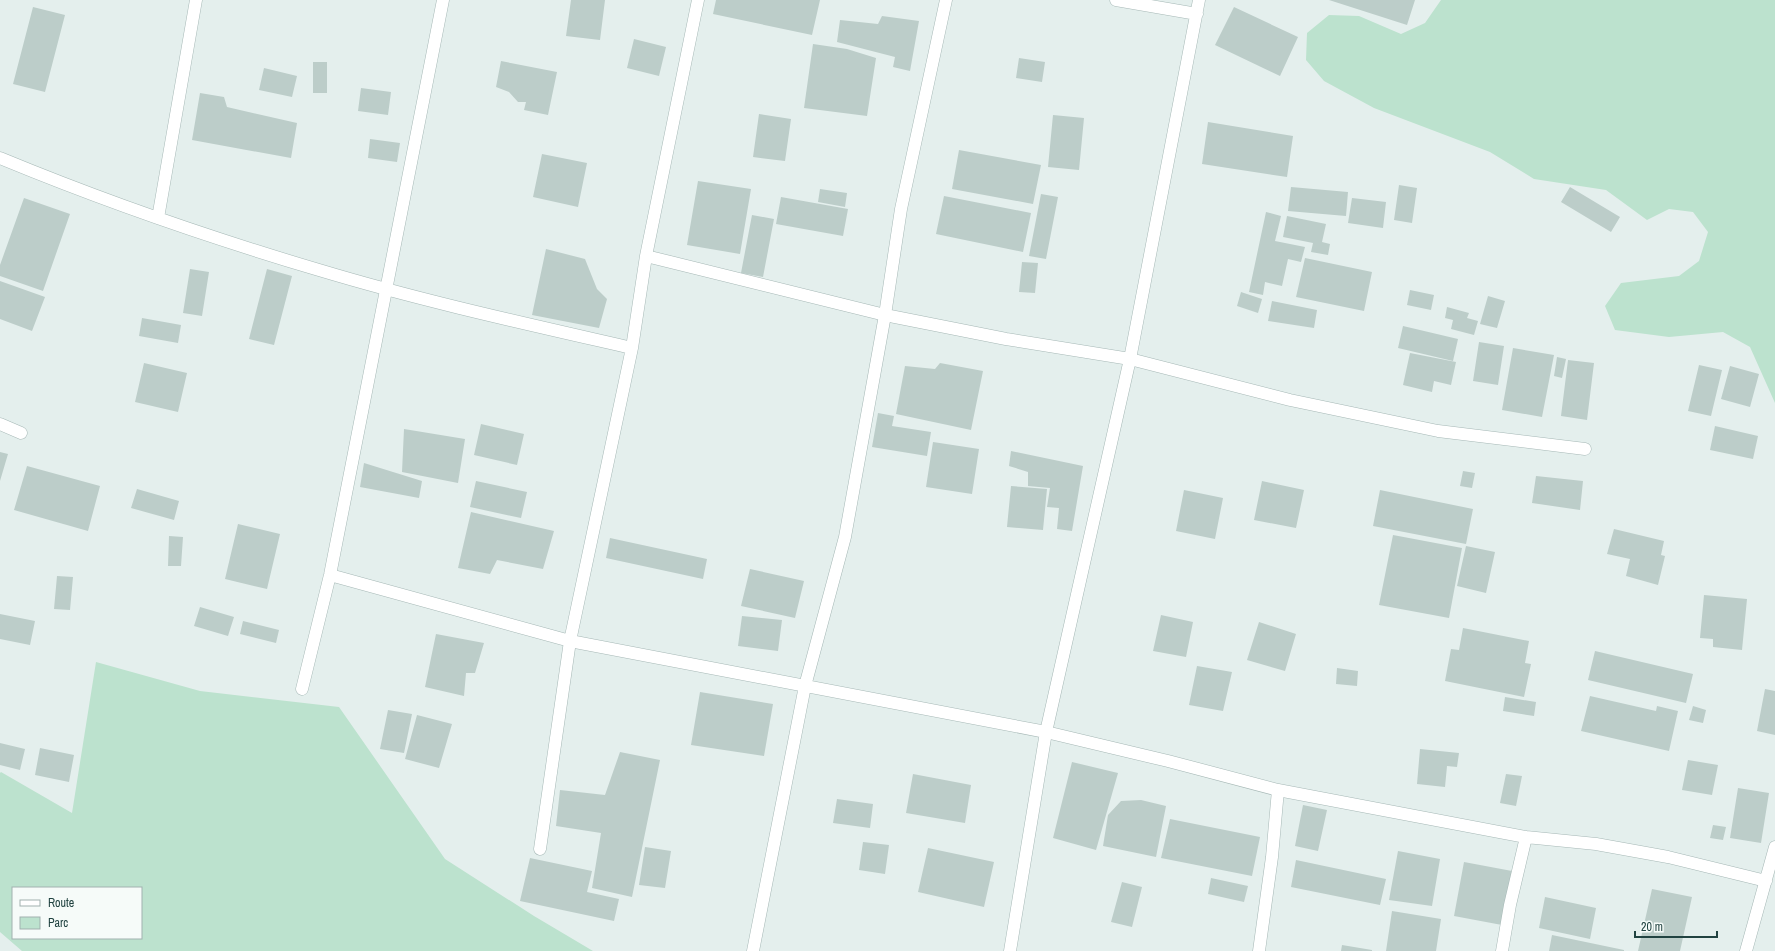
<svg xmlns="http://www.w3.org/2000/svg" width="1775" height="951" font-family="'Archivo Narrow',sans-serif">
<rect width="100%" height="100%" fill="#e4efed"/>
<!-- green -->
<path fill="#bce2ce" fill-rule="evenodd" d="M1441,0H1775V403L1750,347L1723,332L1669,337L1615,330L1605,306L1621,283L1679,276L1699,261L1708,232L1693,212L1669,209L1647,220L1606,190L1534,179L1490,152L1374,108L1324,81L1306,60L1307,33L1329,15L1359,16L1401,34L1425,23Z
M96,662L200,691L339,707L445,859L534,916L593,951H22L0,932V773L1,772L72,813ZM13,888H141V938H13Z"/>
<!-- building -->
<path fill="#bccdc9" d="M571,0H605L600,40L566,36Z
M716,0H820L812,35L713,14Z
M1329,0H1415L1407,25Z
M33,7L65,15L45,92L13,84Z
M1234,7L1298,37L1280,76L1215,45Z
M882,16L919,21L910,71L893,67L895,57L837,42L840,20L878,24Z
M634,39L666,47L659,76L627,68Z
M813,44L847,49L876,58L867,116L804,108Z
M1019,58L1045,62L1042,82L1016,78Z
M501,61L557,72L548,115L524,110L526,102H518L509,92L496,87Z
M313,62H327V93H313Z
M264,68L297,76L292,97L259,90Z
M361,88L391,92L388,115L358,111Z
M200,93L224,97L227,107L297,123L291,158L192,140Z
M759,114L791,119L785,161L753,157Z
M1053,115L1084,118L1079,170L1048,167Z
M1208,122L1293,136L1287,177L1202,164Z
M370,139L400,143L397,162L368,158Z
M959,150L1041,165L1033,204L952,189Z
M542,154L587,163L578,207L533,197Z
M698,181L751,189L740,254L687,245Z
M1399,185L1417,188L1412,223L1394,220Z
M1291,187L1348,192L1346,216L1288,211Z
M1570,187L1620,217L1611,232L1561,202Z
M820,189L847,193L845,207L818,202Z
M1041,194L1058,197L1046,259L1029,256Z
M944,196L1031,213L1023,252L936,234Z
M781,197L848,209L843,236L776,224Z
M24,198L70,214L43,291L0,276V265Z
M1352,198L1386,202L1383,228L1348,223Z
M1266,212L1281,216L1275,241L1305,247L1301,262L1288,259L1282,286L1265,282L1263,295L1249,292Z
M752,215L774,219L763,277L741,273Z
M1287,216L1326,224L1322,242L1330,244L1328,255L1311,252L1313,243L1283,237Z
M546,249L585,259L597,289L607,299L599,328L532,315Z
M1305,258L1372,272L1364,311L1296,297Z
M1022,262L1038,263L1035,293L1019,292Z
M190,269L209,272L202,316L183,313Z
M267,269L292,276L274,345L249,339Z
M0,281L45,297L32,331L0,319Z
M1410,290L1434,295L1431,310L1407,305Z
M1241,292L1262,299L1258,313L1237,306Z
M1488,296L1505,301L1497,328L1480,324Z
M1272,301L1317,310L1314,328L1268,321Z
M1447,307L1469,313L1467,318L1478,321L1474,335L1451,329L1453,320L1445,318Z
M142,318L181,325L178,343L139,336Z
M1403,326L1458,339L1453,361L1398,348Z
M1479,342L1504,346L1498,385L1473,381Z
M1513,348L1554,355L1542,417L1502,410Z
M1410,353L1456,362L1451,385L1434,381L1432,392L1403,385Z
M1557,357L1566,359L1562,378L1554,376Z
M1568,360L1594,363L1587,420L1561,416Z
M144,363L187,373L178,412L135,402Z
M940,363L983,371L971,430L896,414L905,366L935,369Z
M1699,365L1722,370L1711,416L1688,411Z
M1730,366L1759,374L1750,407L1721,399Z
M878,413L894,416L892,426L931,432L927,456L872,447Z
M481,424L524,434L517,465L474,455Z
M1715,426L1758,436L1753,459L1710,450Z
M404,429L465,439L458,483L402,472Z
M933,442L979,449L972,494L926,487Z
M1011,451L1083,466L1072,531L1057,529L1059,508L1047,507L1050,488L1028,486V472L1009,466Z
M0,452L8,454L0,481Z
M364,463L422,481L419,498L360,487Z
M27,466L100,486L88,531L14,510Z
M1463,471L1475,473L1472,488L1460,486Z
M1536,476L1583,481L1580,510L1532,503Z
M476,481L527,492L521,518L470,507Z
M1262,481L1304,490L1296,528L1254,520Z
M1011,486L1047,489L1043,530L1007,527Z
M137,489L179,501L174,520L131,508Z
M1184,490L1223,498L1215,539L1176,531Z
M1380,490L1473,509L1466,544L1373,526Z
M471,512L554,531L543,569L497,560L490,574L458,568Z
M238,524L280,534L267,589L225,579Z
M1614,529L1664,541L1661,555L1665,556L1658,585L1626,576L1630,559L1607,554Z
M1393,535L1462,548L1449,618L1379,605Z
M169,536L183,537L181,566H168Z
M610,538L707,559L703,579L606,558Z
M1466,546L1495,552L1486,593L1457,586Z
M750,569L804,581L795,618L741,606Z
M57,576L73,577L70,610L54,609Z
M1704,595L1747,599L1742,650L1713,647V639L1700,638Z
M200,607L234,617L228,636L194,626Z
M0,614L35,621L30,645L0,639Z
M1161,615L1193,622L1186,657L1153,651Z
M742,616L782,620L778,651L738,646Z
M243,621L279,630L276,643L240,634Z
M1259,622L1296,634L1285,671L1247,660Z
M1463,628L1529,641L1525,663L1531,664L1524,697L1445,681L1451,649L1459,650Z
M436,634L484,643L475,673H466L464,696L425,687Z
M1595,651L1693,674L1686,703L1588,680Z
M1197,666L1232,672L1223,711L1189,705Z
M1337,668L1358,671L1357,686L1336,684Z
M1765,689L1775,691V735L1757,731Z
M700,692L773,704L764,756L691,745Z
M1590,696L1656,711L1657,706L1678,711L1669,751L1581,731Z
M1505,697L1536,702L1534,716L1503,711Z
M1693,706L1706,710L1703,723L1689,720Z
M388,710L412,714L404,753L380,749Z
M417,715L452,724L439,768L405,759Z
M0,743L25,749L20,770L0,765Z
M40,748L74,755L69,782L35,775Z
M1420,749L1459,753L1457,767L1447,766L1445,787L1417,784Z
M620,752L660,760L632,897L592,888L601,833L556,826L560,790L605,795Z
M1688,760L1718,765L1712,795L1682,790Z
M1072,762L1118,773L1096,850L1053,838Z
M913,774L971,785L965,823L906,813Z
M1506,774L1522,776L1516,806L1500,803Z
M1738,788L1769,793L1761,843L1730,838Z
M837,799L873,804L870,828L833,823Z
M1141,800L1166,806L1156,857L1103,846L1108,815L1121,801Z
M1303,805L1327,810L1318,851L1295,846Z
M1170,819L1260,837L1252,876L1161,858Z
M1713,825L1726,827L1723,840L1710,838Z
M863,842L889,845L885,874L859,870Z
M645,847L671,851L665,888L639,885Z
M928,848L994,862L984,907L918,892Z
M1398,851L1440,859L1432,906L1389,900Z
M530,858L592,871L587,892L619,899L614,921L520,901Z
M1296,860L1386,879L1380,905L1291,887Z
M1464,862L1512,871L1502,925L1454,916Z
M1211,878L1248,886L1244,902L1208,894Z
M1122,882L1142,887L1132,927L1111,922Z
M1652,889L1692,897L1680,951H1638Z
M1545,897L1596,908L1590,939L1539,928Z
M1392,911L1441,919L1436,951H1386Z
M1552,935L1624,950V951H1549Z
M1342,945L1372,950V951H1341Z"/>
<g fill="none" stroke-linecap="round" stroke-linejoin="round">
<defs>
<path id="street" d="M1116,0L1197,14
M0,158C104,201 211,238 319,270C422,301 527,324 632,348
M158,218L196,0
M646,256L885,315L1006,339L1130,359L1290,400L1438,431L1585,449
M0,424L21,433
M330,575L570,641L1046,732L1168,761L1278,790L1526,837L1596,844L1668,857L1766,881
M302,689L330,575L443,0
M540,849L570,641L632,348L646,256L698,0
M753,951L805,686L845,537L885,315L901,209L946,0
M1010,951L1046,732L1130,359L1199,0
M1259,951L1272,857L1278,790
M1502,951L1510,905L1526,837
M1746,951L1775,847"/>
</defs>
<!-- street casing -->
<use href="#street" stroke="#a6b8b6" stroke-width="13"/>
<!-- street -->
<use href="#street" stroke="#fff" stroke-width="12"/>
</g>
<!-- legend -->
<rect x="12" y="887" width="130" height="52" fill="#f6fbf9" stroke="#a1b1af"/>
<rect x="20" y="900" width="20" height="6" fill="#ffffff" stroke="#a1b1af"/>
<text x="48" y="907" font-size="12" fill="#214341">Route</text>
<rect x="20" y="917" width="20" height="12" fill="#bce2ce" stroke="#a1b1af"/>
<text x="48" y="927" font-size="12" fill="#214341">Parc</text>
<!-- scale -->
<path d="M1635 931v6h82v-6" fill="none" stroke="#214341" stroke-width="2"/>
<text x="1641" y="931" font-size="12" fill="#214341" stroke="#f6fbf9" stroke-width="3" paint-order="stroke">20 m</text>
</svg>
